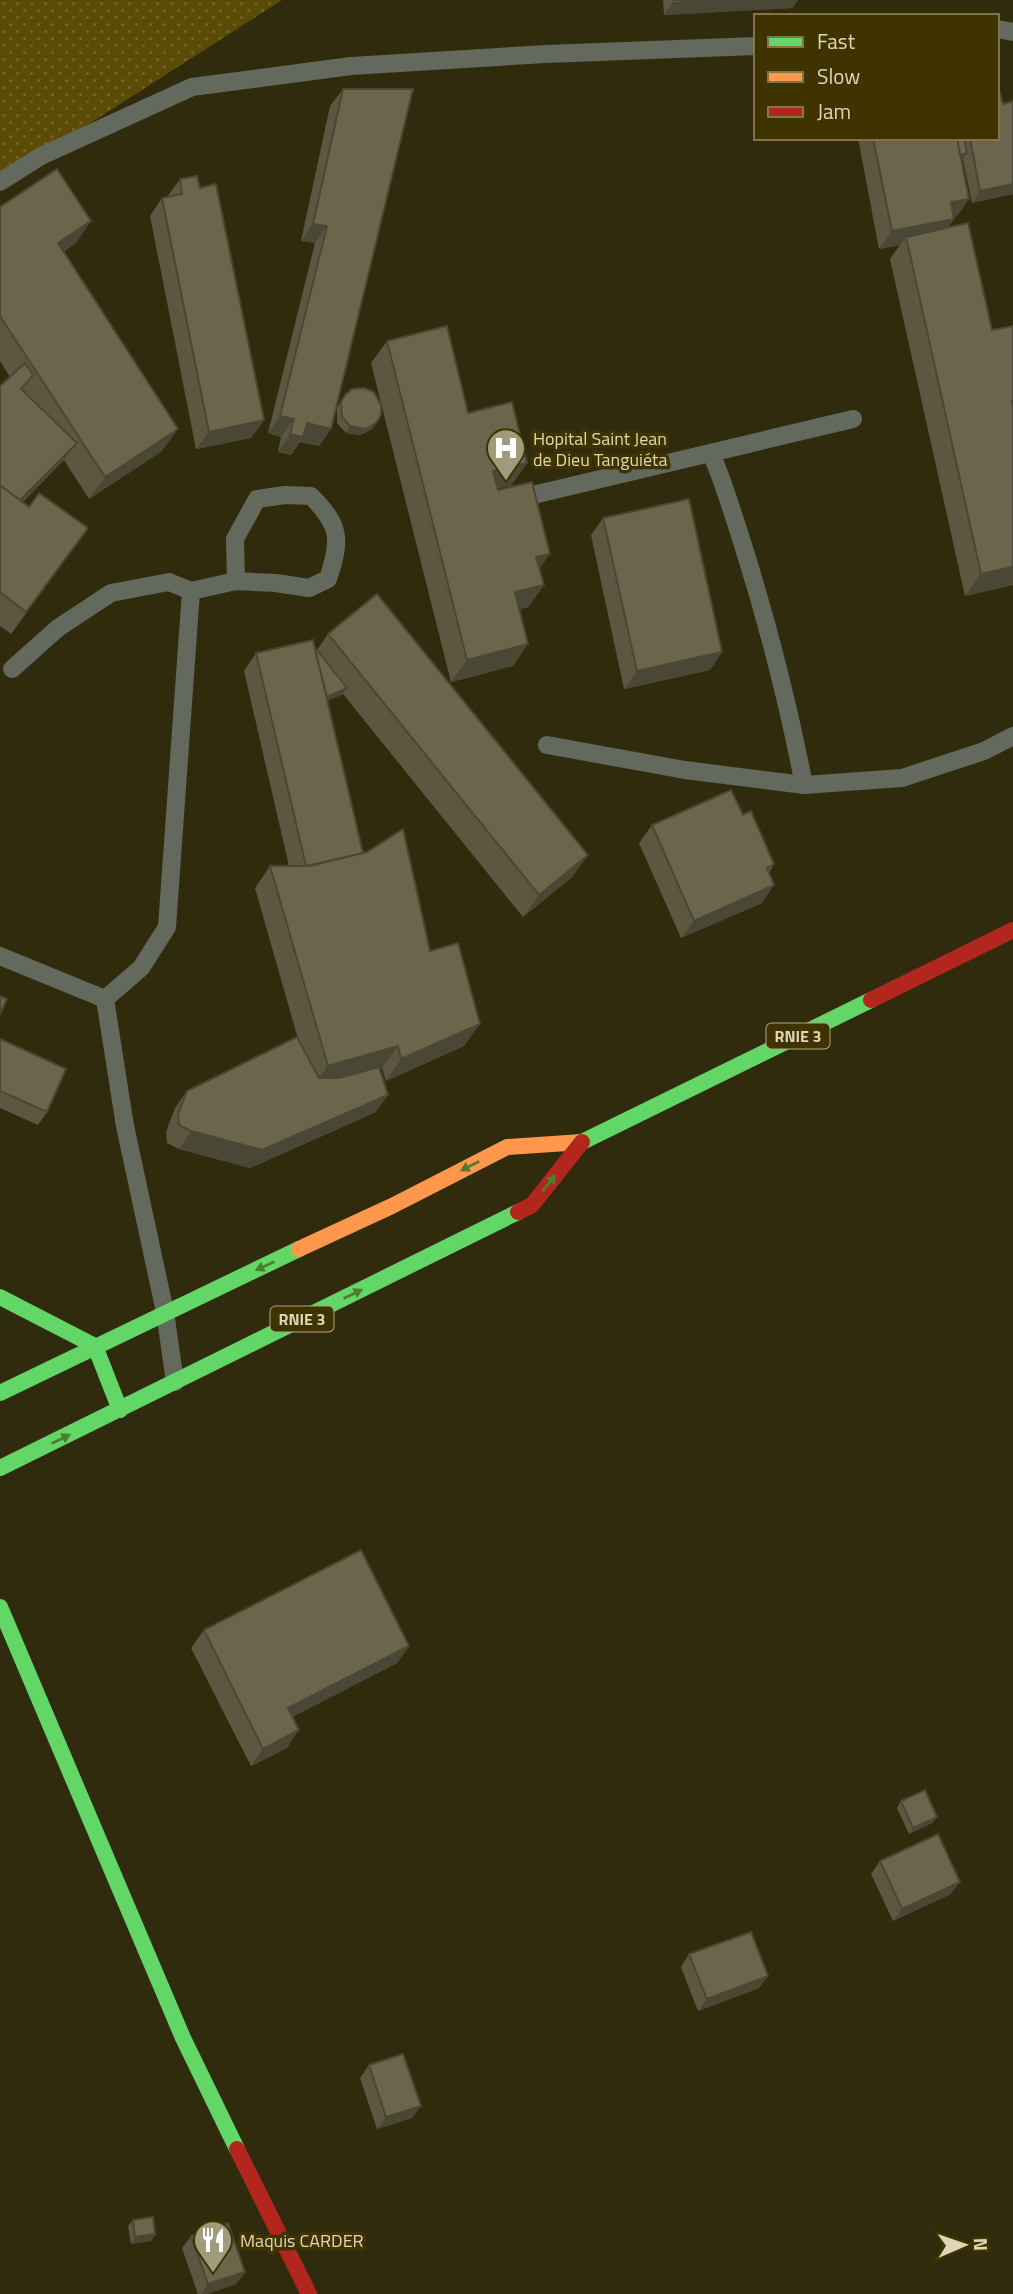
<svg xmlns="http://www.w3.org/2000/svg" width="1013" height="2294" font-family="'Titillium Web',sans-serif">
<defs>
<pattern id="park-dots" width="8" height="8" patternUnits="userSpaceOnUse" patternTransform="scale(1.75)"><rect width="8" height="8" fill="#5a4c06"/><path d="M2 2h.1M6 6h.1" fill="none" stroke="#716528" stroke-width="1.8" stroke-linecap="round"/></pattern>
</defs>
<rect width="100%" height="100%" fill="#312b0e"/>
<!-- park -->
<path fill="url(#park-dots)" d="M0,0H282L0,181Z"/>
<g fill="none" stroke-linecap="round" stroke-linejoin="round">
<!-- lane -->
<path stroke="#63695d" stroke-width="18" d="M997,29L1013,32
M0,182L41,156L192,87L351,66L546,54L756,46
M711,453C724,483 733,514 743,545C768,624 788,703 804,785
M533,495L853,419
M12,669L58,628L111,593L169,582L191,591
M547,745L685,770L804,785L902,778L984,751L1013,736
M0,956L105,999L125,1126L165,1312L175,1382
M105,999L141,968L167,927L191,591L236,581L276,583L309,588L328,579C341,540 341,526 311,496L285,495L257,499L235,539L236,581"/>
<!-- fast -->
<path stroke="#63d668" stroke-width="16" d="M582,1142L871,1000
M0,1297L95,1346L120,1410
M0,1393L299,1249
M0,1468L518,1212
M0,1607L183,2038L237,2149"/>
<!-- slow -->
<path stroke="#ff974d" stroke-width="16" d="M299,1249L392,1206L507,1147L582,1142"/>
<!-- jam -->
<path stroke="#b3261e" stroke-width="16" d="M871,1000L1013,930
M518,1212L532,1205L582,1142
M237,2149L309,2294"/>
</g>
<!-- wall -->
<path fill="#5c5741" d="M663,0H798L792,8L664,15Z
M343,89L331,429L319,446L300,442L291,455L278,452L281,437L268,433L315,243L301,241L330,106Z
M1013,101V194L972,203L963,160H961L969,199L956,217H954L948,227L1013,585L965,596L890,259L900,245L879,249L858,138H997L1003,104Z
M180,179L200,188L264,420L251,438L196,449L150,216L162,198L167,197Z
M0,207L76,243L63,252L162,451L89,499L64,460L23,502L29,507L88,528L11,634L0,626V386L10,377L0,361Z
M387,341L468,413L512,485L498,488L539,568L544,585L528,607L519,609L513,666L451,682L371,363Z
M345,395L376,423L372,429L361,435L346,433L337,423V408Z
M603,518L722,652L710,670L624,689L591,535Z
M328,634L588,855L572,877L523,917L343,694L327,701L363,853L430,951L464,1046L386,1081L382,1068L379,1069L376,1112L250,1168L179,1149L167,1143L166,1132L175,1108L187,1091L298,1039L255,888L270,866H289L244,671L256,653L317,650Z
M743,815L774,864L769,873L762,903L681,938L639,843L652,825Z
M0,1039L47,1112L38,1125L0,1108Z
M204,1630L409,1646L397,1663L292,1717L287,1748L251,1766L191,1648Z
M901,1801L937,1817L932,1823L909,1834L897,1808Z
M880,1861L951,1894L893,1921L871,1874Z
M689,1954L768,1976L759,1988L698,2011L681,1967Z
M369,2065L412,2118L377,2129L360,2078Z
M133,2220L155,2234L151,2241L131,2244L128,2226Z
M191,2236L245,2272L236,2284L207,2294H198L182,2248Z"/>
<!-- shaded-wall -->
<path fill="#4b4735" d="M715,0H798L792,8L664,15L673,3Z
M967,153L963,160L946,163L951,156Z
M1013,184V194L972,203L980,191Z
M969,199L956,217L938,220L951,202Z
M954,219L942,236L906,237L900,245L879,249L892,231Z
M91,221L76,243L43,265L58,243Z
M313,224L327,226L315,243L301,241Z
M280,416L294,419L281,437L268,433Z
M264,420L251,438L196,449L209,432Z
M307,423L331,429L319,446L300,442L291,455L278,452L290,434Z
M376,423L372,429L361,435L346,433L350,426Z
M178,429L162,451L89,499L105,477Z
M77,443L64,460L3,521L16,504Z
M527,463L512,485L478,493L493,471Z
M88,528L72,550L11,634L26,612Z
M550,554L534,576L536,557Z
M1013,567V585L965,596L981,574Z
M544,585L528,607L500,614L515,592Z
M528,644L513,666L451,682L467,660Z
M722,652L710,670L624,689L637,671Z
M347,688L343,694L312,708L317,702Z
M588,855L572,877L523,917L539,895Z
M774,885L762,903L681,938L694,921Z
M480,1024L464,1046L386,1081L401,1059Z
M398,1046L382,1068L312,1088L328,1066Z
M388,1095L376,1112L250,1168L179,1149L191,1131Z
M409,1646L397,1663L275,1726L288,1708Z
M299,1730L287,1748L251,1766L263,1749Z
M937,1817L932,1823L909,1834L913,1828Z
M960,1882L951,1894L893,1921L902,1909Z
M768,1976L759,1988L698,2011L707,1999Z
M421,2106L412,2118L377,2129L386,2117Z
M155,2234L151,2241L131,2244L135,2237Z
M245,2272L236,2284L207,2294H201L208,2284Z"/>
<!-- building -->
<path fill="#6b654c" stroke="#4b4735" stroke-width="2" d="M673,0H715L673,3Z
M997,83L1003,104L1013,101V184L980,191L970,138H997Z
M343,89H413L331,429L307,423L303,437L290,434L294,419L280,416L327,226L313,224Z
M873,138H957L969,199L951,202L954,219L892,231Z
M957,138H964L967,153L960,155Z
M57,169L91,221L58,243L178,429L105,477L0,316V207Z
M197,176L200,188L216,184L264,420L209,432L162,198L182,194L180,179Z
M968,223L992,330L1013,326V400L1012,401L1013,407V567L981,574L906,237Z
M447,326L468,413L512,402L527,463L493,471L498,490L532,482L550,554L536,557L544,585L515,592L528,644L467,660L387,341Z
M25,363L33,375L21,389L77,443L20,500L0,485V386Z
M364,388L374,392L381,405V415L376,423L366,429L350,426L342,417L341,402L345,395L352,389Z
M0,485L29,507L39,493L88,528L26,612L0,592Z
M689,499L722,652L637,671L603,518Z
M377,594L588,855L539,895L328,634Z
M313,640L363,853L306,866L256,653Z
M315,650H317L347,688L327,697Z
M731,790L743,815L751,811L774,864L767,868L774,885L694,921L652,825Z
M403,829L430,951L458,943L480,1024L401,1059L398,1046L328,1066L270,866H310L367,852Z
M0,996L7,999L0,1014Z
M297,1037L319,1078H339L379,1067L388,1095L262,1150L191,1131L179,1125L178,1114L187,1091Z
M0,1039L66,1069L47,1112L0,1091Z
M361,1550L409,1646L288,1708L299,1730L263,1749L204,1630Z
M925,1790L937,1817L913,1828L901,1801Z
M938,1834L960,1882L902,1909L880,1861Z
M751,1932L768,1976L707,1999L689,1954Z
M403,2054L421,2106L386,2117L369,2065Z
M153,2217L155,2234L135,2237L133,2220Z
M228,2223L245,2272L208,2284L191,2236Z"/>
<!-- one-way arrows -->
<defs><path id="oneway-solid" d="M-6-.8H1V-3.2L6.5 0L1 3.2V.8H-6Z" transform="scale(1.75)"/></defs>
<g fill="#4f7d2f">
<use href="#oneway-solid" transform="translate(470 1166) rotate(153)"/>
<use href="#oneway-solid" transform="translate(549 1183) rotate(-51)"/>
<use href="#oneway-solid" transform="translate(265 1266) rotate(155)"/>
<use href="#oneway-solid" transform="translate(353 1294) rotate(-26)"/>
<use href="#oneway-solid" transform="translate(61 1439) rotate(-26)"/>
</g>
<!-- icons -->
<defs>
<symbol id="hospital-pin" viewBox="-11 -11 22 30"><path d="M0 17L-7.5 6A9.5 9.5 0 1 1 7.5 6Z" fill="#a19a7c" stroke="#3f3400"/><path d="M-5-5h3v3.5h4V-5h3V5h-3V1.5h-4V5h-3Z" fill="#fff"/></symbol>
<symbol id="restaurant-pin" viewBox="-11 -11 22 30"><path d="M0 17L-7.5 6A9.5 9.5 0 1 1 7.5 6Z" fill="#a19a7c" stroke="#3f3400"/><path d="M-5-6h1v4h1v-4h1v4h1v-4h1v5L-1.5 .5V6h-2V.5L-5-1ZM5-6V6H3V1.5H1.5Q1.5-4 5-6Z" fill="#fff"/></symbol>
</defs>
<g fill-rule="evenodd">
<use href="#hospital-pin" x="484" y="426" width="44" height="60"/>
<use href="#restaurant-pin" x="191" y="2218" width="44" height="60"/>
</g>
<g text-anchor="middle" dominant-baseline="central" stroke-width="7" stroke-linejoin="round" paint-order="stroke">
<!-- shield labels -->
<g fill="#3f3400" stroke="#aea580" stroke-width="2">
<rect x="766.5" y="1023.5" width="63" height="25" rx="5"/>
<rect x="270.5" y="1306.5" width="63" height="25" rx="5"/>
</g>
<g font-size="16" font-weight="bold" fill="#ded6b7">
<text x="798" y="1036">RNIE 3</text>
<text x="302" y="1319">RNIE 3</text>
</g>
<!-- poi labels -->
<g font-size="18" fill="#ded6b7" stroke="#3f3400" text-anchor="start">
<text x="533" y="438">Hopital Saint Jean<tspan x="533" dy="21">de Dieu Tanguiéta</tspan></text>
<text x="240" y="2240">Maquis CARDER</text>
</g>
</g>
<!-- legend -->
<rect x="754" y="14" width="245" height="126" fill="#3f3400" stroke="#7f7549" stroke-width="2"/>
<rect x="768" y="37" width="35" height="10" fill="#63d668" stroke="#7f7549" stroke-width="2"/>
<text x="817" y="49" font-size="21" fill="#ded6b7">Fast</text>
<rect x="768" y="72" width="35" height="10" fill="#ff974d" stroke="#7f7549" stroke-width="2"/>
<text x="817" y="84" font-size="21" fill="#ded6b7">Slow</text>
<rect x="768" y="107" width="35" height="10" fill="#b3261e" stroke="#7f7549" stroke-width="2"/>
<text x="817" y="119" font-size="21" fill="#ded6b7">Jam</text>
<!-- north arrow -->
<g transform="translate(964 2245) rotate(88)" stroke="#3f3400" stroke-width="5" paint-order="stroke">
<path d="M0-5L12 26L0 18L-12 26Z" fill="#ded6b7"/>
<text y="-10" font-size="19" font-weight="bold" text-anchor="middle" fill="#ded6b7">N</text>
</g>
</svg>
